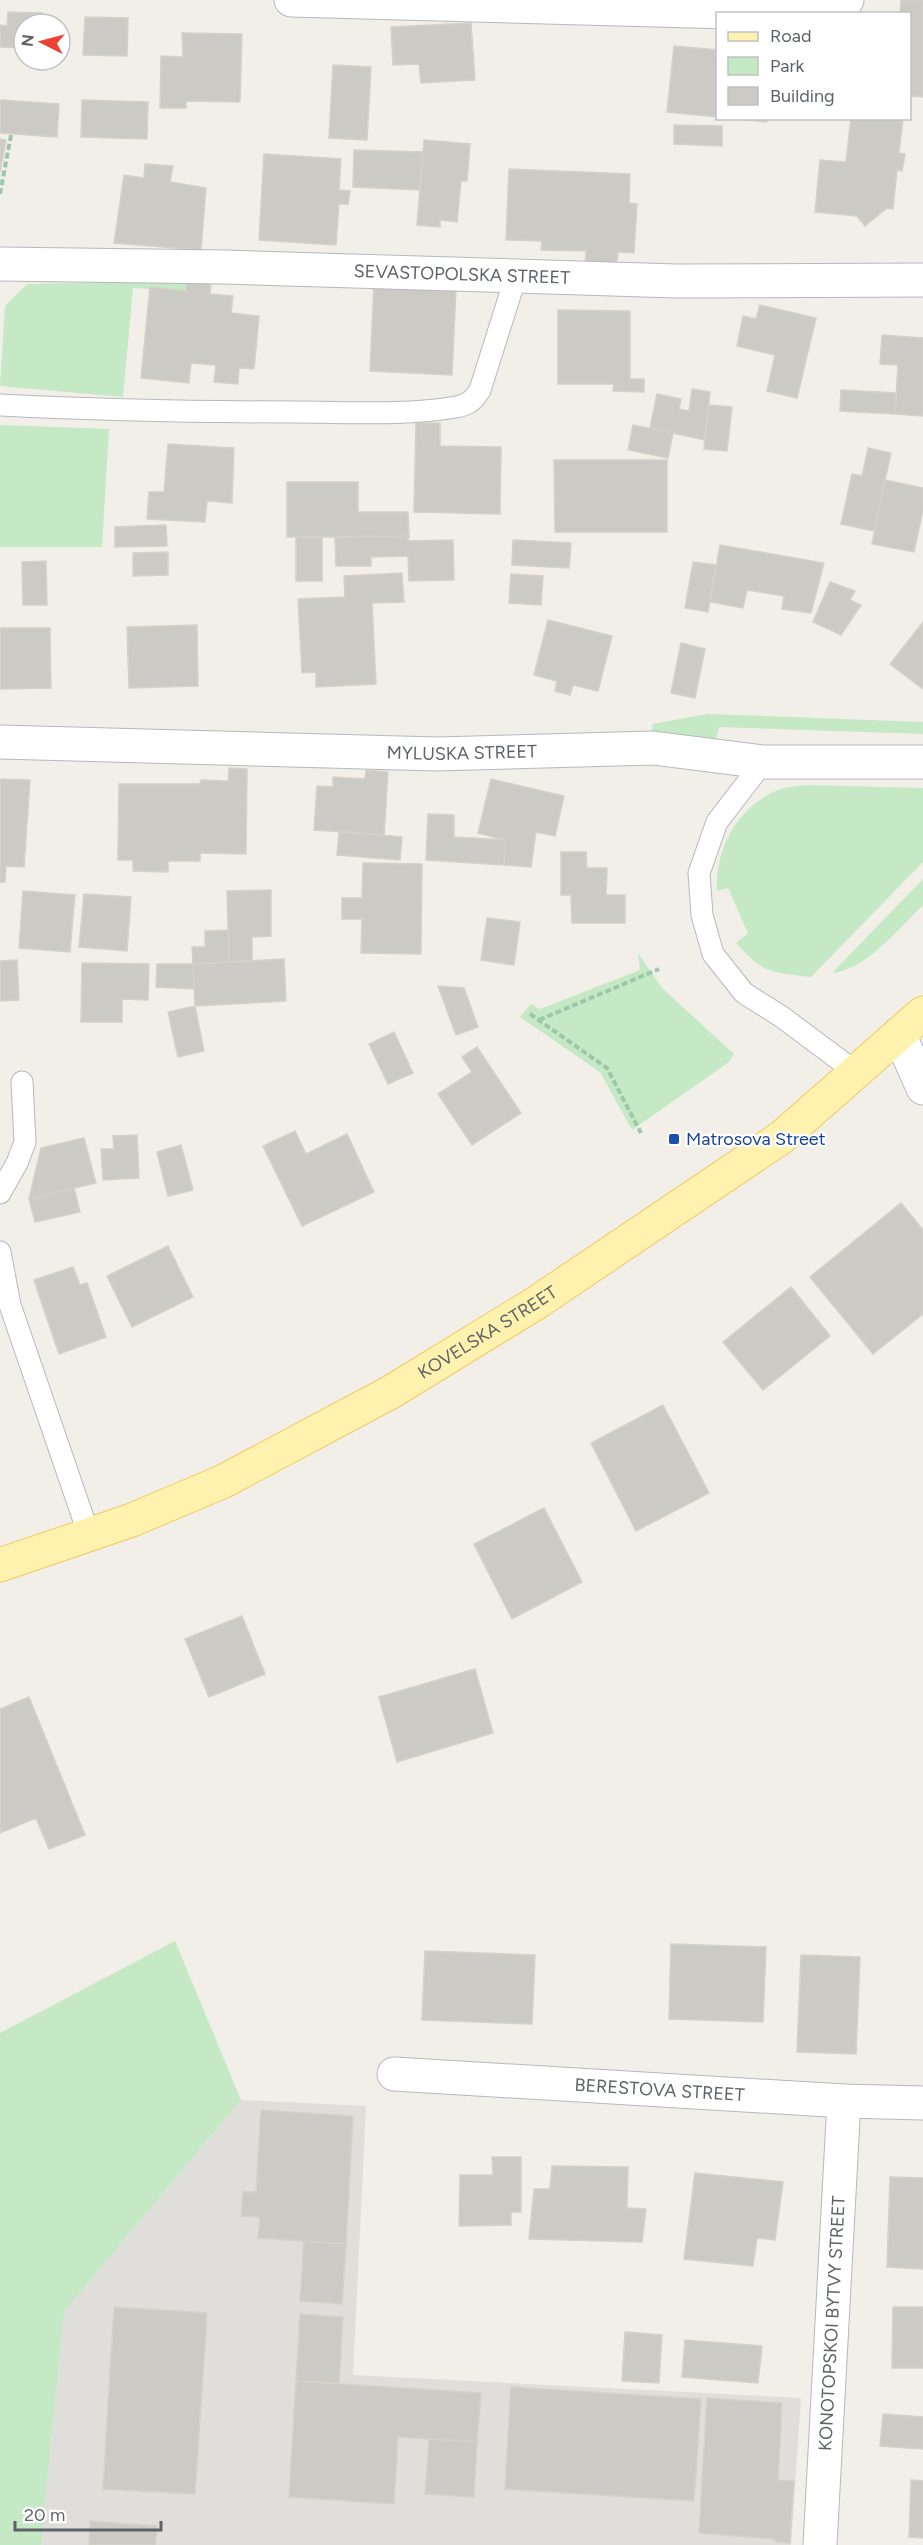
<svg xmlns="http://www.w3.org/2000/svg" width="923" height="2545" font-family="Figtree,sans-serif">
<rect width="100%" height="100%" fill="#f1efe8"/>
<!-- industrial -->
<path fill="#e0deda" d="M241,2100L366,2106L353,2375L801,2398L791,2545H41L64,2312Z"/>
<!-- green -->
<path fill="#c5e8c5" d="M187,280L186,291L133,288L123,397L0,386L5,306L27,284Z
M0,425L109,429L102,547H0Z
M707,714L923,722V734L719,727L716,739L686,740L651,734L653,724Z
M806,785L923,788V862L811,977C770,972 764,974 736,943L748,933L728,888L717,891C715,849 737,807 778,790C787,787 797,786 806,785Z
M923,879V905C899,928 866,970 832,973Z
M638,953L662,988L734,1054L729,1062L632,1130L600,1072L520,1017L531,1004L540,1009L640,970Z
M175,1941L241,2100L64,2312L41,2545H0V2033Z"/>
<!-- building -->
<path fill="#cccac5" stroke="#d6d1c6" stroke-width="1.5" d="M901,0H923V97L910,96V14H900Z
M8,12L42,13L41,24H24V48L0,47V25L7,26Z
M85,17L128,18L127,56L83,55Z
M471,23L475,80L421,83L419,64L393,65L391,27Z
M182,33L242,34L240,102L186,101V108H160L161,56L183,57Z
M674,46L718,50V117L667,112Z
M333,65L371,67L367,140L329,138Z
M0,100L59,104L57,137L0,133Z
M82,100L148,102L147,139L81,137Z
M732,118H767V122Z
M851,118L903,119L899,153L905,154L902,171L897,170L893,209L887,208L865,226L857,216L815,212L820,160L846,162Z
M674,125L722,126V146L674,144Z
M0,139L6,140L0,172Z
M424,140L470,144L467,181H461L457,222L440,220V227L417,225Z
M354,150L423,152L420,190L353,187Z
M264,154L341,159L339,190L350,191L348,204H339L336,245L259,240Z
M145,164L173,166L170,182L206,188L201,250L114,243L124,175L144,178Z
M509,169L630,174L629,203L637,204L634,253L618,252L616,267L585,266L586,251L541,250L542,241L506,240Z
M187,280L211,283L210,294L233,296L231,313L259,316L254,369L239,368L238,384L214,382L216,365L191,363L189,383L141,378L150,287L186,291Z
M374,284L456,288L452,375L370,371Z
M760,305L816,318L797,398L767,391L775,355L737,346L743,316L756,319Z
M558,310L630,311V379H644V392L613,391L614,384H558Z
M882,335L923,338V416L895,414L898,365L880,364Z
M692,389L710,392L705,440L650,428L657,394L681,399L679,409L689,411Z
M841,390L896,393L895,414L840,411Z
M708,405L732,407L727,451L704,449Z
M416,423H440V446L501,447L500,514L414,512Z
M633,425L673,433L668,458L628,450Z
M168,444L234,448L232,503L207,501L205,522L147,519L149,492H164Z
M868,448L891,453L874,531L841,524L852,474L862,476Z
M554,460H667V532H555Z
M885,480L923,488V510L914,552L872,544Z
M287,482H358V512H408L409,536L287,537Z
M166,525L167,546L115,547V527Z
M322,536V581H296V537Z
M409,536L408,541L453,540L454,580L409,581L408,556L371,557V566H336L335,537Z
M513,540L571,543L569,568L512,565Z
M720,545L824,563L811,613L782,609L784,596L747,590L743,608L710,602Z
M168,552V575L133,576V553Z
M46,561L47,605H23L22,562Z
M693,562L716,565L708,612L685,608Z
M402,573L404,602L372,603L376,684L316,687V672L302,673L298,599L345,597L344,576Z
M511,574L543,576L541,605L509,603Z
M830,582L855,591L850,600L861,605L841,635L813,622Z
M548,620L612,636L598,691L573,685L570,695L555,691L557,681L534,675Z
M923,622V689L890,664Z
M197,625L198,686L129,688L127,627Z
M0,628H50L51,688L0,689Z
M681,643L705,649L695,698L671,693Z
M229,768L247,769L246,854L200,853V861H168V872L133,871V860H118L119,784H200L201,780L228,781Z
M366,770L388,772L384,835L314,830L317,786L333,787V777L365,779Z
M0,779L30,780L24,867L6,866L5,882H0Z
M491,779L564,796L555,836L536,832L531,867L504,865L505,840L478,833Z
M428,814L454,815V837L505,840L504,865L426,860Z
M339,831L402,837L400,860L337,855Z
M561,852H586L587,868H607L606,895H625V923H572L571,895H561Z
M363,863L422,864L421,954L361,953L362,919H342V898H362Z
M271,890V936L252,937V961L229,962L227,891Z
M23,891L75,895L70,952L19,948Z
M84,894L131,897L127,951L79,947Z
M487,918L520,922L514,965L481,960Z
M228,930L229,962L193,964L192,947H205V931Z
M284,959L286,1001L195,1006L193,964Z
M17,960L19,1000L0,1001V961Z
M82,963L149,964L148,1000L122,999V1022H81Z
M157,964H193L194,989L156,987Z
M438,986L464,988L478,1027L456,1035Z
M195,1006L204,1051L178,1057L168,1012Z
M394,1032L413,1073L388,1084L369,1044Z
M477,1047L521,1113L472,1145L438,1094L472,1072L462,1057Z
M295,1131L306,1154L347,1134L374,1192L302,1226L263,1146Z
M137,1135L139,1178L103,1180L101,1149H114L113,1136Z
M84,1138L96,1183L29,1199L41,1148Z
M181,1145L193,1190L168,1196L157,1152Z
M74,1188L80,1212L35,1222L29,1199Z
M901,1203L923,1230V1314L873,1354L810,1277Z
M168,1246L193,1297L132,1327L107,1276Z
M73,1267L80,1285L87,1283L106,1337L59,1354L34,1280Z
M791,1287L830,1336L763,1390L723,1342Z
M663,1405L709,1493L636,1531L591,1443Z
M544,1508L582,1582L512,1619L474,1544Z
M242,1616L265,1674L209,1697L185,1639Z
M475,1669L493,1733L397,1762L379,1697Z
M29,1697L85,1835L49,1849L36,1818L0,1833V1709Z
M671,1944L766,1947L763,2022L669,2019Z
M425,1951L535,1955L532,2024L422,2020Z
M801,1955L860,1957L856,2054L797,2052Z
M261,2110L353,2116L346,2244L258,2238L260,2217L241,2216L243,2192H256Z
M492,2157H521V2212H511V2225L459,2226L460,2175H493Z
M552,2166L628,2167L627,2208L646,2209L642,2242L529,2239L534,2189H550Z
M695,2173L783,2182L775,2240L757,2238L753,2266L684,2259Z
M890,2177L923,2178V2269L887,2267Z
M304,2241L346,2244L342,2304L300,2301Z
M114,2307L207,2313L195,2494L103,2489Z
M893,2307H923V2368H892Z
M300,2314L343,2317L339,2383L296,2381Z
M625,2332L662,2335L659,2383L622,2381Z
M685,2340L762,2346L758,2383L682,2377Z
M296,2381L481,2393L477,2442L398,2437L394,2504L289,2497Z
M511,2387L701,2399L694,2501L505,2489Z
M707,2398L782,2403L778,2480L794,2481L790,2543L775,2542V2539L699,2533Z
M883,2414L923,2417V2449L880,2446Z
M429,2439L477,2442L474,2497L425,2494Z
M911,2480L923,2481V2538L909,2537Z
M90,2521L157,2526L155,2545H89Z"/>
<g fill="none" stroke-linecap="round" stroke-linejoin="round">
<defs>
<path id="lane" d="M0,405C99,410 197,412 296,412C349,412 404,416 456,407C468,405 474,400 480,390L516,276
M763,762L717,822L699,873L702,915L713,954L744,993L782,1017L857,1073
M0,1193L17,1163L25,1142L22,1082
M0,1252L10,1305L89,1535"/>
<g id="street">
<path d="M291,0L729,12L830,10L842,6L847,0"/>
<path id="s1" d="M0,264L225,267L676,281L923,280"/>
<path id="s2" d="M0,742L437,754L653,748L763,762H923"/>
<path d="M899,1034L923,1088"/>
<path id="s3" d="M394,2074L844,2101L923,2103"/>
<path id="s4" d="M820,2545L844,2101"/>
</g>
<g id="primary">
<path id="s5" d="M0,1565L132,1520L224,1481L391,1392L536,1303L782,1137L923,1013"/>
</g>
</defs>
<!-- lane casing -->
<use href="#lane" stroke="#b5b8bc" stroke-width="23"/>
<!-- street casing -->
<use href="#street" stroke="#b5b8bc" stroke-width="35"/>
<!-- primary casing -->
<use href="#primary" stroke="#f2c960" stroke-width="35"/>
<!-- path -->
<path stroke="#9cc7a9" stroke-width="4" stroke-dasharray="6 3" stroke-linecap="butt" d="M0,194L11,135
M530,1014L607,1068L641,1133
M539,1020L659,969"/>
<!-- lane -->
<use href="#lane" stroke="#fff" stroke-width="21"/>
<!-- street -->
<use href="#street" stroke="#fff" stroke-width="33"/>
<!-- primary -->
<use href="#primary" stroke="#fff2af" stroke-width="33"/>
</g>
<!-- markers -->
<rect fill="#1a4fb4" stroke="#fff" stroke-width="2" x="668" y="1133" width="12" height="12" rx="3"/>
<g text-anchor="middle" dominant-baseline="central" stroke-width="4.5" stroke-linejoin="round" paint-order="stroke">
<!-- street labels -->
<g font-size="18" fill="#5f6368" stroke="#fff">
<text stroke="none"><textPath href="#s1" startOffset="462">SEVASTOPOLSKA STREET</textPath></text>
<text stroke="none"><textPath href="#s2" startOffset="462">MYLUSKA STREET</textPath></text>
<text stroke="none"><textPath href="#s5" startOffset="542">KOVELSKA STREET</textPath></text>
<text stroke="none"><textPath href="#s3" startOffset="266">BERESTOVA STREET</textPath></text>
<text stroke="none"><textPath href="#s4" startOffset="222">KONOTOPSKOI BYTVY STREET</textPath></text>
</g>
<!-- transit labels -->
<g font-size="18" fill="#164399" stroke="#fff" text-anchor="start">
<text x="686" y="1139">Matrosova Street</text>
</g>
</g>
<!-- legend -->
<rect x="716" y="12" width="195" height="108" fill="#ffffff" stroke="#bfc1c3" stroke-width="1.5"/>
<rect x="728" y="32" width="30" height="9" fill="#fff2af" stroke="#bfc1c3" stroke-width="1.5"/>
<text x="770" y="42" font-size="18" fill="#5f6368">Road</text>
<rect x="728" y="57" width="30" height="18" fill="#c5e8c5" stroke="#bfc1c3" stroke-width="1.5"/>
<text x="770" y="72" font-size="18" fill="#5f6368">Park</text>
<rect x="728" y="87" width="30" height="18" fill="#cccac5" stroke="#bfc1c3" stroke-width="1.5"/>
<text x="770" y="102" font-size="18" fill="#5f6368">Building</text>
<!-- north arrow -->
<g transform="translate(42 42) rotate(276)"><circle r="28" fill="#ffffff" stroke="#bfc1c3" stroke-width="1.5"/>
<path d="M0-4.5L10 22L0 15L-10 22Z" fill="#ea4335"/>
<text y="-9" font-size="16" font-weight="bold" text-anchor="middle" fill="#5f6368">N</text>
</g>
<!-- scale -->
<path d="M15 2521v9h146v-9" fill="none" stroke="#5f6368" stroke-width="3"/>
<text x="24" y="2521" font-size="18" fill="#5f6368" stroke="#ffffff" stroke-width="4.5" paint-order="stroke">20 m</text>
</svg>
